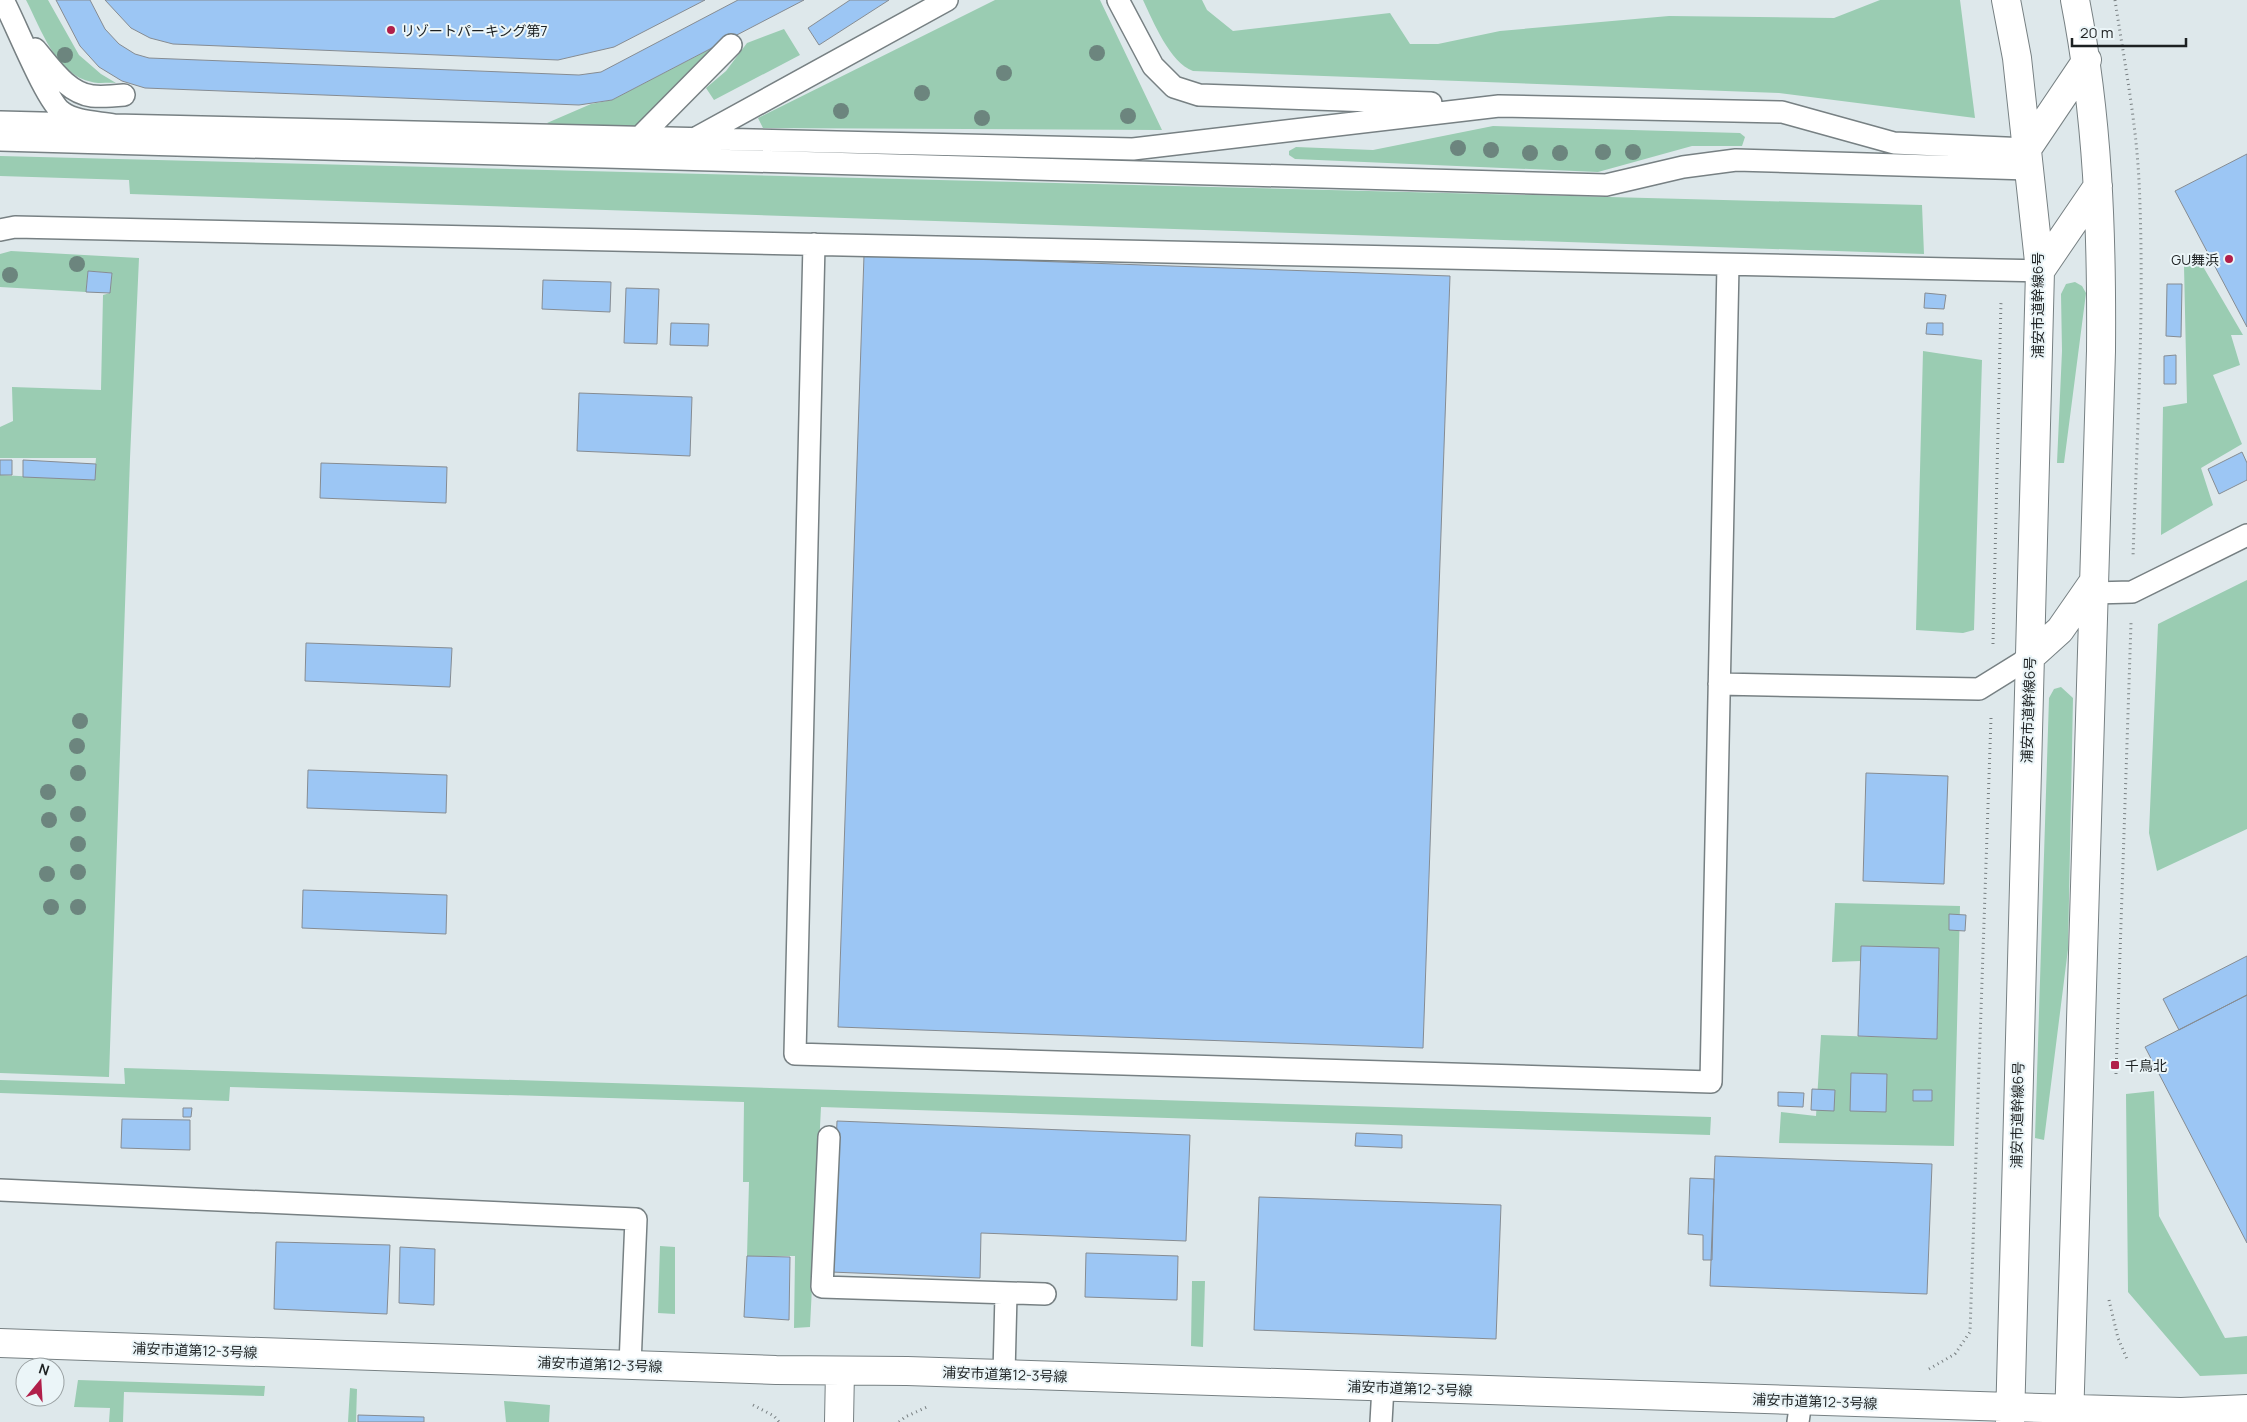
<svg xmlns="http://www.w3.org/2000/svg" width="2247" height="1422" font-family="Manrope,'Noto Sans JP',sans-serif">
<rect width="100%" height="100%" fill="#dee8eb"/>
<!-- green -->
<path fill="#9accb2" d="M26,0H48L79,55L101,74L116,83C108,82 99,84 92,82C56,75 41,29 26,0Z
M995,0H1100L1162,130L763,128L758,118Z
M1143,0H1202L1207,10L1233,31L1390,13L1410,44H1438L1500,31L1669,16L1834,18L1880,0H1960L1975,118L1779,93L1193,71C1170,63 1153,21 1143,0Z
M784,29L800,55L714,100L706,88L726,71L747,43Z
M712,48L633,128L554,127L547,123L591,104L612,100Z
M1493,126L1740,133L1745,137L1742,146H1692L1598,172L1295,159L1289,155V151L1296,147L1373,150Z
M0,156L1922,205L1924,254L130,194L129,180L0,176Z
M11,251L139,258L130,458L109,1077L0,1073V475L94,480L96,458H0V427L13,421L12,387L101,390L103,295L110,293L112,273L88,271L86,292L0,287V254Z
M2198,258L2243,335H2231L2240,365L2213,375L2242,444L2201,468L2213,505L2161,535L2163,407L2187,403L2184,266Z
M2075,282L2082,286L2086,293L2064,463H2057L2062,351L2061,294L2066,284Z
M1923,351L1982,360L1974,630L1963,633L1916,630Z
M2247,580V829L2157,871L2149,833L2158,624Z
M2061,687L2073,698L2068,949L2044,1140L2035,1138L2049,698L2054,689Z
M1835,903L1960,906L1954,1146L1779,1143L1781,1112L1816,1116L1821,1035L1937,1039L1939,949L1861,946V961L1832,962Z
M124,1068L1711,1117L1710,1135L821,1107L810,1327L794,1328L795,1256H747L749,1182H743L744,1102L230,1087L229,1101L0,1093V1080L125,1084Z
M2154,1091L2159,1216L2225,1338L2247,1336V1374L2200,1376L2128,1292L2126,1094Z
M660,1246L675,1247V1314L658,1313Z
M1192,1281H1205L1203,1347L1191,1346Z
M78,1380L265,1386L264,1396L124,1392L123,1422H109L110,1408L74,1407Z
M350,1388L357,1389L356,1422H348Z
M504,1401L550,1405L549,1422H506Z"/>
<!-- building -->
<path fill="#9cc6f4" stroke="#868c92" d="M56,0H90L105,29L119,44L135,54L149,58L579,75L601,72L738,0H804L612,100L579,105L145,88L122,81L99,67L80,46Z
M105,0H705L614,47L558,60L173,44L150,38L131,28Z
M850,0H889L819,45L808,28Z
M2247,154V327L2175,191Z
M864,255L1450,276L1423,1048L838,1027Z
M88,271L112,273L110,293L86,292Z
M543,280L611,282L610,312L542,309Z
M2167,284H2182L2181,337L2166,336Z
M626,288L659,289L657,344L624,343Z
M1925,293L1946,295L1944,309L1924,308Z
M671,323L709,324L708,346L670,345Z
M1927,323H1943V335L1926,334Z
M2176,355V384H2164V356Z
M579,393L692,397L690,456L577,451Z
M2242,452L2247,463V480L2219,494L2208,469Z
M0,460H12V475H0Z
M23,460L96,464L95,480L23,477Z
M321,463L447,467L446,503L320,498Z
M306,643L452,648L450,687L305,681Z
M308,770L447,775L446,813L307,808Z
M1866,773L1948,776L1944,884L1863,881Z
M303,890L447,895L446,934L302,928Z
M1949,914L1966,915L1965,931L1949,930Z
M1861,946L1939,948L1937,1039L1858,1036Z
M2247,956V995L2179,1030L2163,999Z
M2247,995V1243L2145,1047Z
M1851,1073L1887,1074L1886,1112L1850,1111Z
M1812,1089L1835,1090L1834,1111L1811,1110Z
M1913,1090H1932V1101H1913Z
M1778,1092L1804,1093L1803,1107L1778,1106Z
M183,1108H192L191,1117H183Z
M122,1119L190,1120V1150L121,1148Z
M837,1121L1190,1135L1186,1241L981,1233L980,1278L831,1272Z
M1356,1133L1402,1135V1148L1355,1146Z
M1715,1156L1932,1164L1927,1294L1710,1286Z
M1690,1178L1714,1179L1712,1260H1703V1235L1688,1234Z
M1259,1197L1501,1205L1496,1339L1254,1330Z
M276,1242L390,1245L387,1314L274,1309Z
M400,1247L435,1249L434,1305L399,1303Z
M1086,1253L1178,1256L1177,1300L1085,1297Z
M747,1256L790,1257L789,1320L744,1317Z
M358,1415L424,1417V1422H358Z"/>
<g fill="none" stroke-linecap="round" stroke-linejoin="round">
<defs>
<path id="service" d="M3,0C15,22 46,101 62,112C75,122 98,122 114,125L1133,149L1499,106L1782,112L1894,143L2027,149
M1118,0L1153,66L1174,87L1199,95L1431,103
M35,49C50,66 67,93 92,96C102,97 114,96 124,95
M0,122L80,124
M640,137L731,45
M696,138L947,0
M0,140L1606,185L1683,167L1736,160L2028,169
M0,230L15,227L2040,271
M814,244L795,1054L1711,1082L1728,265
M2093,593L2132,592L2247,535
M1719,684L1979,689L2029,658
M829,1137L822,1287L1045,1294
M0,1190L636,1219L630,1365
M1004,1374L1006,1294
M1381,1422L1383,1387
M1798,1422L1801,1401"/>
<path id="tertiary" d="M2006,0L2017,58L2040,271L2010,1422
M2027,149L2087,60
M2040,271L2098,186
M2029,658L2060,630L2094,581
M0,1343L776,1370L907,1371L2010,1407L2181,1412L2247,1409
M839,1422L840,1371
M2069,1422L2101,351C2102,232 2098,117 2075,0"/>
</defs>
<!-- service casing -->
<use href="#service" stroke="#778083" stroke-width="24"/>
<!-- tertiary casing -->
<use href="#tertiary" stroke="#778083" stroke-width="30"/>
<!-- path -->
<path stroke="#787f81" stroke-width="3" stroke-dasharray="1 4" stroke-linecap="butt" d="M2115,0C2124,60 2136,120 2139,181C2145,306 2137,432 2133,557
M1993,644L2001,301
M2116,1074L2131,623
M2109,1300L2118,1338L2127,1359
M1929,1369L1955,1354L1970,1332L1991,718
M753,1405L774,1416L779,1422
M899,1422L905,1417L927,1407"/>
<!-- service -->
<use href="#service" stroke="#fff" stroke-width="21"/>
<!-- tertiary -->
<use href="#tertiary" stroke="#fff" stroke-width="28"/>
</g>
<!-- trees -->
<g fill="#6c857e">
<circle cx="1097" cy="53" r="8"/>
<circle cx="65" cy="55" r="8"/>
<circle cx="1004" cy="73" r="8"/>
<circle cx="922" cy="93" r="8"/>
<circle cx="841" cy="111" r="8"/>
<circle cx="1128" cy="116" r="8"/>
<circle cx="982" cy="118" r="8"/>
<circle cx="1458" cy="148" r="8"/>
<circle cx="1491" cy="150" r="8"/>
<circle cx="1603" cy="152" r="8"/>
<circle cx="1633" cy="152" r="8"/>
<circle cx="1530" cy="153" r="8"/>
<circle cx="1560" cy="153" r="8"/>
<circle cx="77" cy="264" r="8"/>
<circle cx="10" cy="275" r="8"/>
<circle cx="80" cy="721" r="8"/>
<circle cx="77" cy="746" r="8"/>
<circle cx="78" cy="773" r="8"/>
<circle cx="48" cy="792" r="8"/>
<circle cx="78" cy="814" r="8"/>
<circle cx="49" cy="820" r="8"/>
<circle cx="78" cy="844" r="8"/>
<circle cx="78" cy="872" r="8"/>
<circle cx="47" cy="874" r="8"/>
<circle cx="51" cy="907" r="8"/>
<circle cx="78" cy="907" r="8"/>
</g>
<!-- markers -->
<g fill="#b11f4a" stroke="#ebf5f8" stroke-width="2">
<circle cx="391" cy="30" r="5"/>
<circle cx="2229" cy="259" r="5"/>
<rect x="2110" y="1060" width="10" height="10" rx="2.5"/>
</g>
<g text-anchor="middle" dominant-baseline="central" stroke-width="4" stroke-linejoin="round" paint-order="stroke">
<!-- poi labels -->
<g font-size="14" fill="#1d2122" stroke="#ebf5f8" text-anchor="start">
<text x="401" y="30">リゾートパーキング第7</text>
<text x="2219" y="259" text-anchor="end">GU舞浜</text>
<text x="2125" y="1065">千鳥北</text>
</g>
<!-- street labels -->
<g font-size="14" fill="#1d2122" stroke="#ebf5f8">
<text transform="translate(2037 305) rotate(-90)">浦安市道幹線6号</text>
<text transform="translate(2028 710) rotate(-88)">浦安市道幹線6号</text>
<text transform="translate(2017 1115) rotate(-89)">浦安市道幹線6号</text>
<text transform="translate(195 1350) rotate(2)">浦安市道第12-3号線</text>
<text transform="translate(600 1364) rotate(2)">浦安市道第12-3号線</text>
<text transform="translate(1005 1374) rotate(2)">浦安市道第12-3号線</text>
<text transform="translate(1410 1388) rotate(2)">浦安市道第12-3号線</text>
<text transform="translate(1815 1401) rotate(2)">浦安市道第12-3号線</text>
</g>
</g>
<!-- north arrow -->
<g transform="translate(40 1382) rotate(18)"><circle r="24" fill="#ebf5f8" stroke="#99a0a2"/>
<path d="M0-4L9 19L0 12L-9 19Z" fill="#b11f4a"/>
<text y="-8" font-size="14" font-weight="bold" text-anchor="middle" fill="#1d2122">N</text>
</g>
<!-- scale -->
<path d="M2072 38v8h114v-8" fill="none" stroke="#1d2122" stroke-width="2.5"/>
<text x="2080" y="38" font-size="15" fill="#1d2122" stroke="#ebf5f8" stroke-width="4" paint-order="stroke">20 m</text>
</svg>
